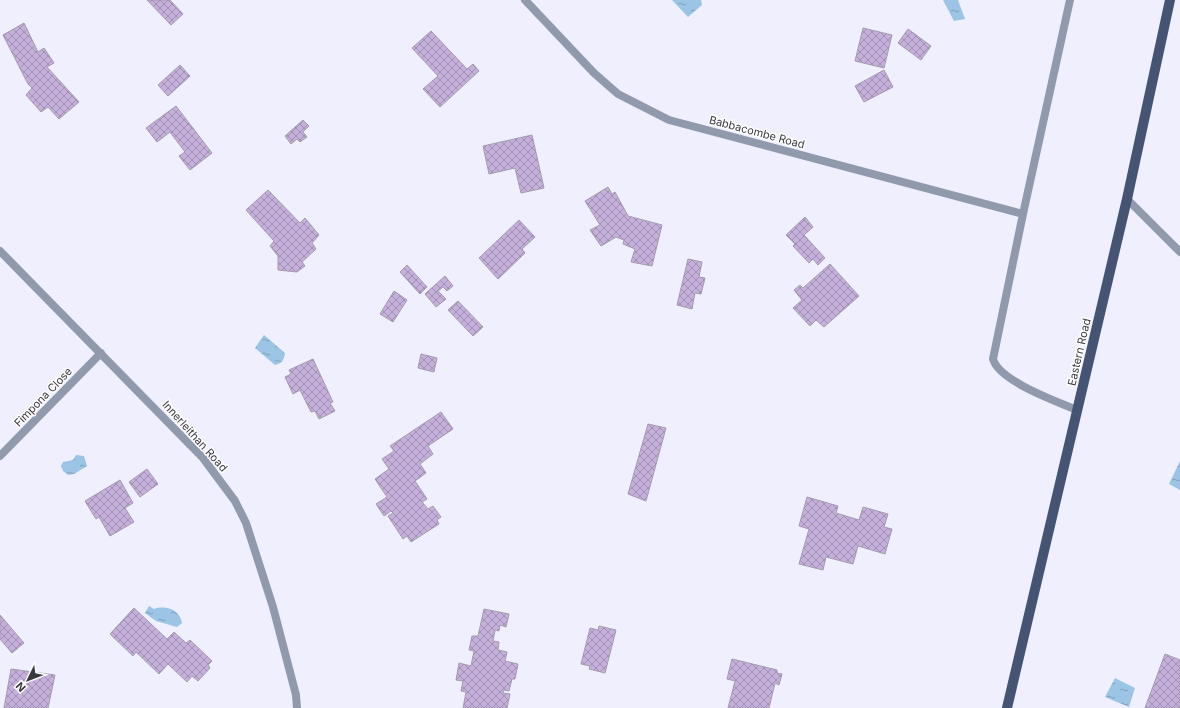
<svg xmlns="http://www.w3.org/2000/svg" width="1180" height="708" font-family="Inter,sans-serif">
<defs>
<pattern id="water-ripples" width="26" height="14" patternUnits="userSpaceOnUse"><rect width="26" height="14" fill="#9bc4e5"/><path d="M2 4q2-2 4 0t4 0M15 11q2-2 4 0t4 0" fill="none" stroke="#7fa0bb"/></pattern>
<pattern id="building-cross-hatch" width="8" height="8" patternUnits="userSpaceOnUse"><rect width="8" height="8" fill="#c5b0db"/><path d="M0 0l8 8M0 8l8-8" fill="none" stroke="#a190b3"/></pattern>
</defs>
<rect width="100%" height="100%" fill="#efeffe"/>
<!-- water -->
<path fill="url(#water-ripples)" d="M672,0H701L702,5L688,17Z
M943,0H958L965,19L954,21Z
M264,335L285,353C284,360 282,363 275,365L255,348Z
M76,455L84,456L87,466L74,474L68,475L63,471L61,466L63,462L73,460Z
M1180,461V490L1169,484Z
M149,606L154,609C165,605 180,609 182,623L177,627L156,621L145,613Z
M1115,678L1135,688L1129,707L1105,697Z"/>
<!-- building -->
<path fill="url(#building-cross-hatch)" stroke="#a39bac" d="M147,0H170L183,14L171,25Z
M24,23L38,52L44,48L54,63L47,67L79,102L59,119L48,107L41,112L26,95L32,88L28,84L3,35Z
M863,28L892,35L884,68L855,61Z
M908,29L931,46L921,60L898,43Z
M431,31L467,69L473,64L479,71L440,107L423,89L438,76L412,48Z
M180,65L190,76L168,96L158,85Z
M884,70L893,87L864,102L855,86Z
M176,106L212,153L190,170L179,156L185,152L170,132L157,142L146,128Z
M303,120L309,126L303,132L307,137L300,142L297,139L291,144L285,136Z
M532,135L544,188L521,193L515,168L489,174L483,146Z
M608,187L612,194L615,192L628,216L662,225L652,266L631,262L635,249L623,244L624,240L616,237L601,246L590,230L600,225L585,201Z
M268,190L300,223L305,218L319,235L312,243L316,249L302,262L305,266L297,272L278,270V256L270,246L274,241L246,210Z
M805,217L813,227L804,235L825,258L818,265L813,259L809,263L793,246L795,244L786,235Z
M519,220L535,237L522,249L525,253L498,279L479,258Z
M688,259L702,262L699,277L705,278L701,294L695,293L692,309L677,305Z
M830,264L859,296L824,327L816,320L810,326L793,308L802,300L794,290L800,285L803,288Z
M407,265L427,287L420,294L400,272Z
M445,276L453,286L447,291L443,287L438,291L446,299L436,307L425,294Z
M394,291L407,300L393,322L380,314Z
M458,301L483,327L473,336L448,310Z
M421,354L437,358L434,372L418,368Z
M313,359L333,402L330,403L335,411L319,419L315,411L311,412L300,390L293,394L285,377L291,374L289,370Z
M441,412L453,429L428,446L433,454L420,464L426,473L415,481L427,499L422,502L428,509L433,506L441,517L437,520L439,524L411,542L407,536L403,539L388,516L393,513L391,511L384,516L376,504L387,497L375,479L389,469L382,459L394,451L390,446Z
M648,424L666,428L646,501L628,494Z
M147,469L158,484L140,497L129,482Z
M120,480L133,503L125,508L134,522L110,536L99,517L96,519L85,501Z
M807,497L838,506L836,513L859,520L863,507L888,514L884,527L892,529L885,554L858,546L853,564L826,557L823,570L799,564L809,529L799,526Z
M134,608L167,639L174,632L186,643L190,640L212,661L208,665L210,668L198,681L192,676L187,682L168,664L159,674L136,652L133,656L110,634Z
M484,609L509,614L506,627L500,625L499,631L495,630L493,641L499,642L498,650L507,652L505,661L518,664L515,679H512L509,691L504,690L503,693L510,694L507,708H463L466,692L461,691L463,681L456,680L459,663L471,666L474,651L469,650L472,636H478Z
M0,615L24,643L12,653L0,639Z
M599,626L616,630L605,673L589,669L590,666L581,664L590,628L598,630Z
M1165,654L1180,660V708H1145Z
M732,659L777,670V673L782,674L779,685L775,683L769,708H728L735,681L727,679Z
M11,669L55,675L48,708H4Z"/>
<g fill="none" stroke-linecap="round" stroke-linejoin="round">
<!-- minor -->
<path stroke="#919aad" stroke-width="8" d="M525,0L594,73L618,94L669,120L1023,214
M1070,0L1023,214L993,359C999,381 1056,401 1077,410
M1127,199L1180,252
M0,251L203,458L235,501L246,523L273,607L296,695L297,708
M0,456L101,353"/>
<!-- primary -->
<path stroke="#455473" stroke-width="10" d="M1007,708L1127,199L1170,0"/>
</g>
<g text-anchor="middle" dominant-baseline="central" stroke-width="3" stroke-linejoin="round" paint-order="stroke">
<!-- street labels -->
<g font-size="11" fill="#383840" stroke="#fefefe">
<text transform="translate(757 132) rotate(15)">Babbacombe Road</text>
<text transform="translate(1079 352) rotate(-77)">Eastern Road</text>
<text transform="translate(43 397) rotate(-46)">Fimpona Close</text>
<text transform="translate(195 436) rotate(48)">Innerleithan Road</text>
</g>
</g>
<!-- north arrow -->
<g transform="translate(28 680) rotate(227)" stroke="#fefefe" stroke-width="3" paint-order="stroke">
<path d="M0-3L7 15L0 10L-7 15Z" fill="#383840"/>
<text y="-6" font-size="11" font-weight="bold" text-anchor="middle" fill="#383840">N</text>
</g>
</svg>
